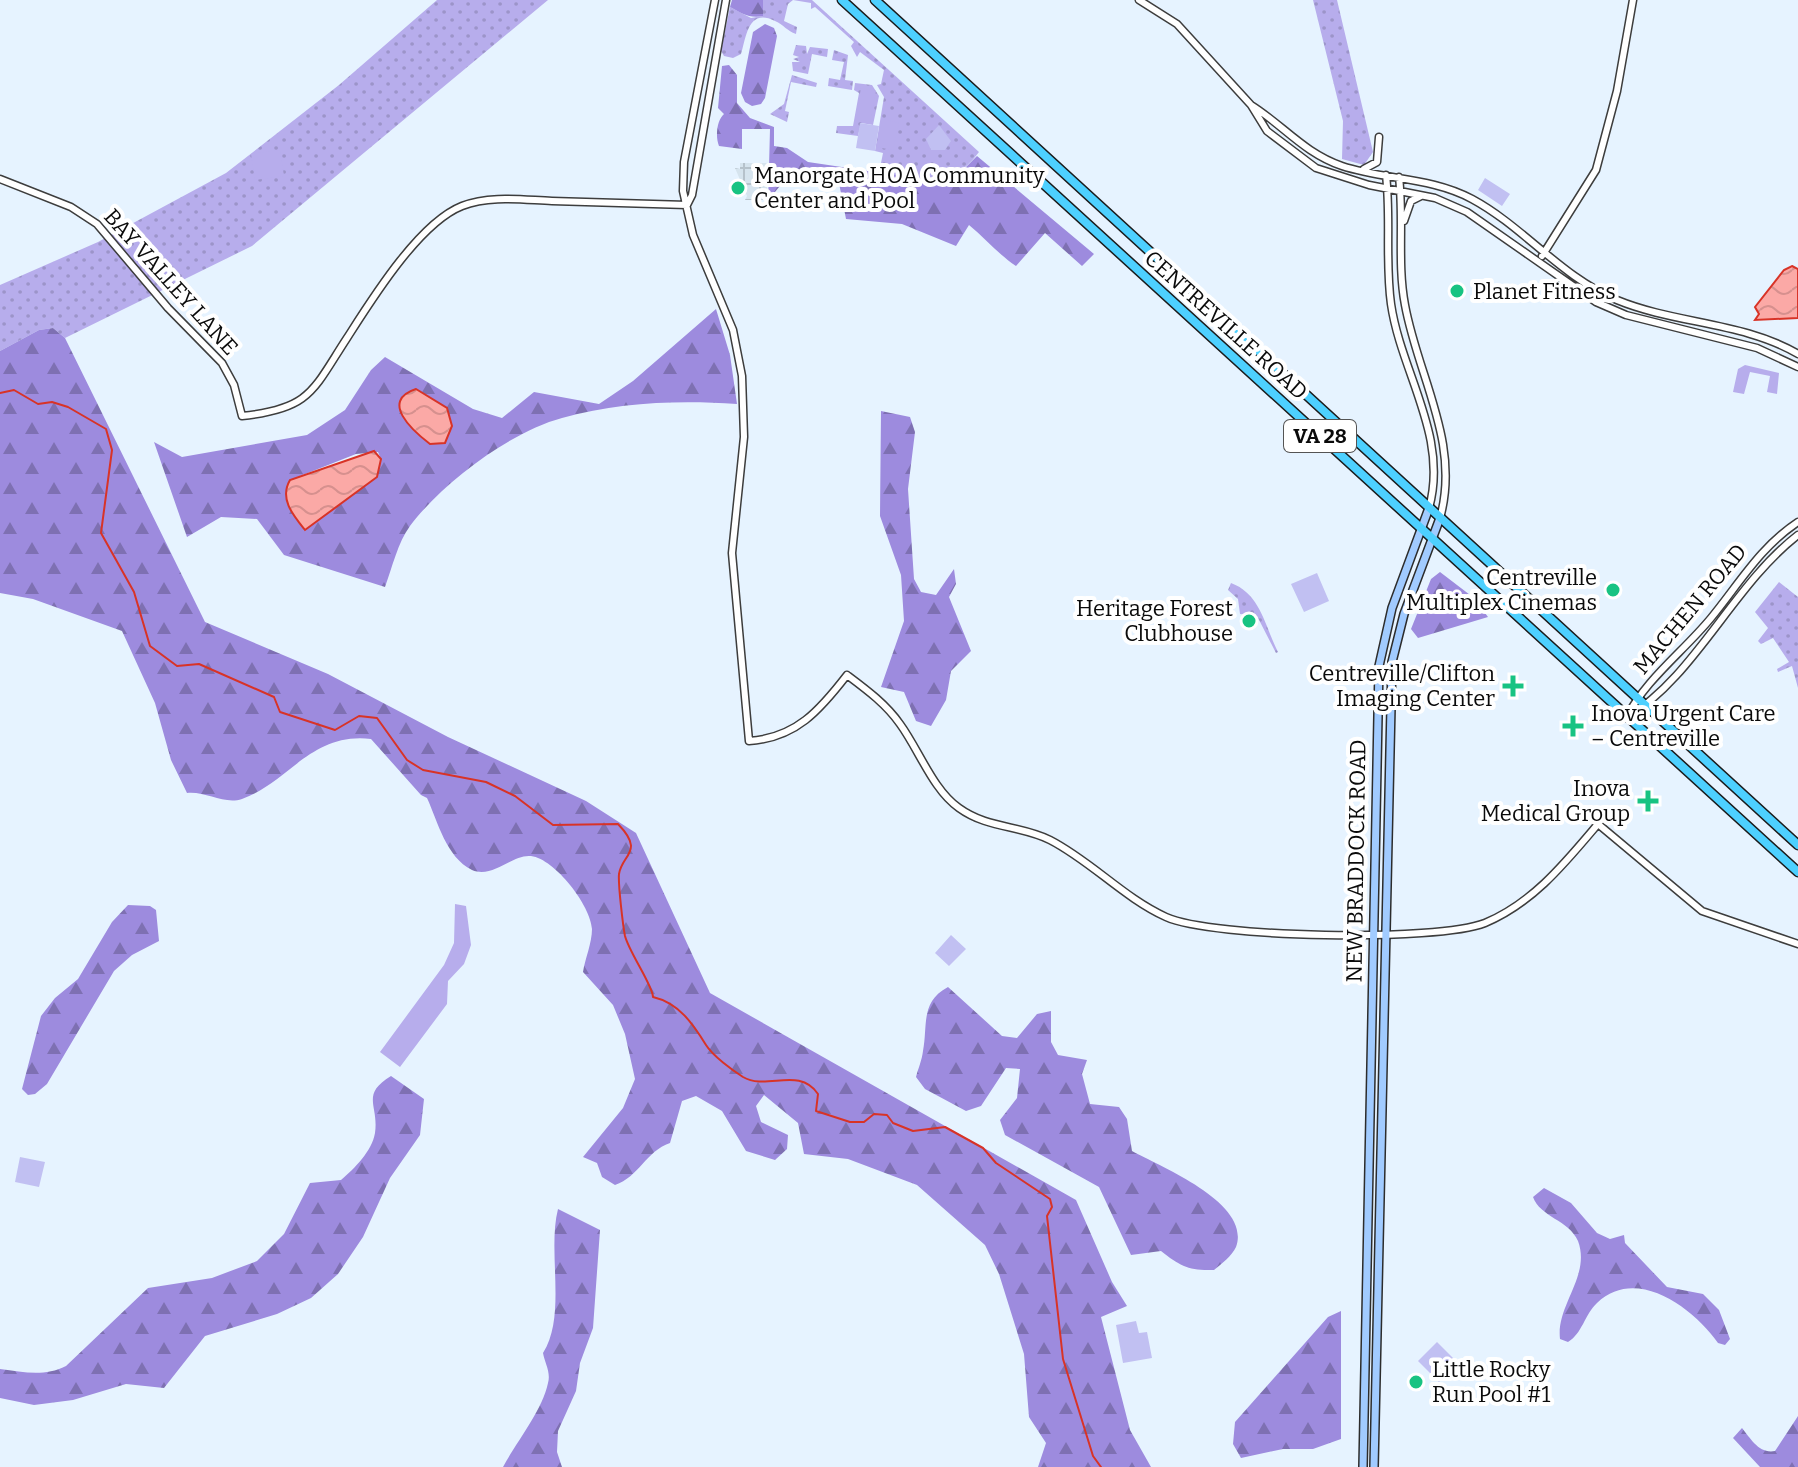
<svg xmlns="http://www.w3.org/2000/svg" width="1798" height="1467" font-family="Bitter,serif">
<defs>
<pattern id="grass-dots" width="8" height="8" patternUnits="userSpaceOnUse" patternTransform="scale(2)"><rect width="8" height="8" fill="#b7adec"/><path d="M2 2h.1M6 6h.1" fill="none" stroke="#9c94c9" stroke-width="1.8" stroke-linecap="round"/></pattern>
<pattern id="forest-firs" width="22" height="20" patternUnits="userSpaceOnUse" patternTransform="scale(2)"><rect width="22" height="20" fill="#9d8bde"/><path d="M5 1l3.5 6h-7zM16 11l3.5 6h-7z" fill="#7e70b2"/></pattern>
<pattern id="plaza-grid" width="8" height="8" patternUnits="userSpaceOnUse" patternTransform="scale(2)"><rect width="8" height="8" fill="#d6e4ee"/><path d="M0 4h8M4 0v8" fill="none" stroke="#b6c2cb"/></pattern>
<pattern id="water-waves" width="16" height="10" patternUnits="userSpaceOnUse" patternTransform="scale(2)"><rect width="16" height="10" fill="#fba9a6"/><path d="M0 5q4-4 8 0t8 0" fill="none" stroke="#d6908e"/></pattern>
</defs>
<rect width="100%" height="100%" fill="#e6f3ff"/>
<!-- grass -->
<path fill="url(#grass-dots)" d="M437,0H548L252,246L65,338L53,328L39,330L0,351V285L98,242L226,173L339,85Z
M763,0H812L979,152C950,191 922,179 879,173L883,153L875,151L884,97L877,85L881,84L884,70L860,52L857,57L851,46L854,42L815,7L811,9V3L793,0L788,4L784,21L797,27L796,34C787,31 784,25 775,21C748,7 746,38 741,54L733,58L724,56L721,51L730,7L751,18L763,16Z
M1313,0H1337L1373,152L1364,165L1342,159L1343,121Z
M796,45L806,46L807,54L810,47L828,49L827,57L812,54L808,74L793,71L792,62H800L793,59L799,57L793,55Z
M834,50L848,55L845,80L853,81L852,90L828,86L829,78L840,80L844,62L832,60Z
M792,75L817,83L816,87L791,82L785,111L789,112L787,122L770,114L784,104Z
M855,83L872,85L879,96L873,125L861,123L858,136L836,133L837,126H853L859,93L854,90Z
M1779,582L1798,597V688L1792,666L1778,672L1777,669L1789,662L1773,638L1761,644L1758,641L1768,628L1755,612Z
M1231,583C1261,594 1265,627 1278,652L1276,653L1257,616L1240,614L1238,599L1228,590Z"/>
<!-- forest -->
<path fill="url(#forest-firs)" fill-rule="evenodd" d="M732,0H763V16C750,19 741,13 730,7Z
M765,24L774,28L777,36L765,98L761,104L752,106L745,102L741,93L753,32Z
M729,65L737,75V103L750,118L774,127V146L787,148L808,162L936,181L959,174L977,156L1094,254L1082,266L1045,233L1016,266C998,254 986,239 969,225L956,246L902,224L846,219L839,183L792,171L775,192L774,205H768L770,129H742V149L719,146C715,136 717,120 724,114L718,108L722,66Z
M716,309L730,355L737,404C679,400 619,402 562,418C510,432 442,483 410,526C398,542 392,568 385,587L284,555L257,519L221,517L187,537L154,442L182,457L307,435L345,410L371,370L385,357L473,409L502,418L534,392L599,404L633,381ZM378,452L381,459L377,477L305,530L290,480L356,454Z
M53,328L65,338L205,622L328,674L448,737L586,801L636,833L710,993L1076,1200L1112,1282L1127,1306L1101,1317L1130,1430L1151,1467H1038L1046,1443L1029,1417L1024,1354L999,1274L985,1245L917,1185L848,1159L804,1154L798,1123L764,1095L756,1106L761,1122L788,1135L787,1149L775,1160L746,1151L722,1111L696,1096L682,1101L670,1143C646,1151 639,1177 615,1185L602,1177L597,1163L583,1157L623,1108L635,1079L625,1034L613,1005L583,972C585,959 592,943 592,929C591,906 555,859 531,856C512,854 493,879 472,870C446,857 438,822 427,798L421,795L371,739C311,732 288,783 242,799C224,805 206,791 187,793L171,760L155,703L122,631L33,599L0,593V351L39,330Z
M881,411L910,417L915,432L908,489L914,579L921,592L936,595L954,569L956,584L949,597L971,651L951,671L946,700L931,726L916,721L904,692L881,687L904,621L901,575L880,516Z
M1440,572L1474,598L1488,617L1418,638L1411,629L1431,579Z
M128,905L150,906L156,910L159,941L132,955L114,971L47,1084L35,1094L28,1095L22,1089L41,1016L55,998L78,979L112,922Z
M948,987L1002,1036L1017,1038L1037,1014L1051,1011V1042L1058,1055L1087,1060L1082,1074L1090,1104L1119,1107L1127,1119L1132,1151C1161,1167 1252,1203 1236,1247C1232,1256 1221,1264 1214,1270C1189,1271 1180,1266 1161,1251L1131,1255L1099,1187L1005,1135L1000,1120L1017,1098L1020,1069L1006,1068L981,1106L966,1111L925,1089L916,1077C918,1069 922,1060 923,1051C928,1025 920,1002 948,987Z
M391,1076L424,1099L420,1135L390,1178L363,1237L338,1274L311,1298L277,1314L205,1336L164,1388L126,1384L73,1400L34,1405L0,1398V1369C24,1372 44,1377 66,1366L148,1288L212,1278L257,1261L284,1234L310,1183L341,1180C355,1168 372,1151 375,1133C379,1105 360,1095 391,1076Z
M1544,1188L1571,1203L1597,1233L1610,1239L1624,1235L1625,1243L1667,1287L1703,1294L1719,1310L1730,1339L1725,1345L1718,1343C1694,1309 1637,1265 1597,1303C1585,1314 1582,1334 1568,1342L1560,1339C1556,1305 1591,1276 1578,1241C1569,1220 1540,1217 1533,1197Z
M558,1209L600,1230L593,1328L580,1363L576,1391L558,1431L557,1452L562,1467H503C517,1441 542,1411 548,1383C551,1372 545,1364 543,1353C567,1315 547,1252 558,1209Z
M1341,1311V1439L1313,1449H1283L1241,1458L1233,1444L1235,1422L1328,1317Z
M1798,1416V1467H1760L1733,1438L1742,1428C1751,1439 1759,1454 1775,1451Z"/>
<!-- park -->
<path fill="#b7adec" d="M861,88L876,91L870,122L855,119Z
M882,119L899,123L893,150L876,147Z
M280,150L284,176L255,180L251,154Z
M1745,365L1779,373L1777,394L1767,392L1770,376L1750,372L1744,394L1733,392L1738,369Z
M455,904L466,906L471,945L464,964L448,981L447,1004L400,1067L380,1052L444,965L454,943Z"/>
<!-- pitch -->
<path fill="#c1c0f2" d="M860,123L879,126L875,151L856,148Z
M939,125L951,141L945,150H931L926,139Z
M1485,178L1510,194L1502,206L1478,190Z
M1317,573L1329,601L1304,612L1291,584Z
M951,935L966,949L949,966L935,953Z
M20,1157L45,1162L39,1187L15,1182Z
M1136,1321L1139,1333L1147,1332L1152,1358L1123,1363L1116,1325Z
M1437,1342L1457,1362L1439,1382L1418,1361Z"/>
<!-- plaza -->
<path fill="url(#plaza-grid)" d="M740,163H767V200H745L747,196L735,168L740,169Z"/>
<!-- water -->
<path fill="url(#water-waves)" stroke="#d83327" stroke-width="2" d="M1792,266L1798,269V318L1755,320L1759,314L1755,307L1784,270Z
M416,389L447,408L452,426L445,443L430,444C413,431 379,401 416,389Z
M374,451L381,459L377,477L305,530C293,515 279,499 290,480Z"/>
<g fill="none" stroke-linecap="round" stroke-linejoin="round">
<!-- stream -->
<path stroke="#d83327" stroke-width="2" d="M0,393L14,390L38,404L52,402L68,407L106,429L112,450L101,533L134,592L150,646L177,666L199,664L274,697L280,712L335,730L359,716L377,718L407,760L423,770L486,782L515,796L553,825L618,824C645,852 622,854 619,874C618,884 623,926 625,936C629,952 653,986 653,997C679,1003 693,1024 706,1045C713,1056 732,1070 743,1077C767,1091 799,1066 818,1094L816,1111L850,1122H864L874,1114L887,1115L893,1123L913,1131L945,1127L983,1148L996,1163L1050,1199L1052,1207L1047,1216L1063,1359L1093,1456L1101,1467"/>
<defs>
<path id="tertiary" d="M715,0L684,162L683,191L693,235L733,330L742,376L744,437L732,553L749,741C796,738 820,710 847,675C867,690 886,704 900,724C919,750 933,790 959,808C988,829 1020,825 1050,840C1091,861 1124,898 1166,917C1213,938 1437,942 1485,923C1533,903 1565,863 1598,824L1702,911L1798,944
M1139,0L1177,24L1251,105L1267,131L1316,168L1369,185L1435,198L1467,212L1596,302L1626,315L1757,348L1798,367
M1251,105C1283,125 1304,153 1342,166C1385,180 1431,177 1472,199C1524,227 1561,277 1617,300C1675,324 1744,322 1798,354
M1364,169L1377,162L1379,137
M1386,175C1391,218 1385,261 1391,304C1401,373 1449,436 1429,508
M1399,177C1404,219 1397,263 1405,305C1418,377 1461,443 1440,518
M0,179L71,207L97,224L168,308L222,363L234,385L242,416C311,409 313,390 347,338C372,299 419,223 462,206C490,195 523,200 552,201C597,202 642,204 687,205
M687,205L692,195L726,0
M1404,221L1411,201L1421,196
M1542,256L1596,170L1617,91L1633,0
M1626,718C1646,679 1683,652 1711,618C1739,584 1760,547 1798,522
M1626,718C1695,677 1733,585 1798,535"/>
<path id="secondary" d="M1363,1467L1379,666L1392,608L1429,508
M1374,1467L1392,662L1404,614L1440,518"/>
<path id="trunk" d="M842,0L1798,872
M875,0L1798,845"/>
</defs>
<!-- tertiary casing -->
<use href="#tertiary" stroke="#3d3d3d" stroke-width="9"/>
<!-- secondary casing -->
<use href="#secondary" stroke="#2c2c2c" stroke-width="10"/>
<!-- trunk casing -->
<use href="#trunk" stroke="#1b1b1b" stroke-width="11"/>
<!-- tertiary -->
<use href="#tertiary" stroke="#fff" stroke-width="6"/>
<!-- secondary -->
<use href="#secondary" stroke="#a1cbff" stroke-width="7"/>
<!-- trunk -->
<use href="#trunk" stroke="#4dd0ff" stroke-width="8"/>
</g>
<!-- markers -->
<g fill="#18c382" stroke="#fff" stroke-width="3">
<circle cx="738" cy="188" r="8"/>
<circle cx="1457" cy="291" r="8"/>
<circle cx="1613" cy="590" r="8"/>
<circle cx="1249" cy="621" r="8"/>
<path d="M1509 674h8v8h8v8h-8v8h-8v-8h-8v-8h8z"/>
<path d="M1569 714h8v8h8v8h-8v8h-8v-8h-8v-8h8z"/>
<path d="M1644 789h8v8h8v8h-8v8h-8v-8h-8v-8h8z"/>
<circle cx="1416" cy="1382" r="8"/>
</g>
<g text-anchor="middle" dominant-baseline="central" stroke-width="8" stroke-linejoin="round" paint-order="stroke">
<!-- shield labels -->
<rect fill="#fff" stroke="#545454" stroke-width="2" x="1284" y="420" width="72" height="32" rx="6"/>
<g font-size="20" font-weight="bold" fill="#0a0a0a">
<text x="1320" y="436">VA 28</text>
</g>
<!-- poi labels -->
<g font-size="22" fill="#0a0a0a" stroke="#fff" text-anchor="start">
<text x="754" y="175">Manorgate HOA Community<tspan x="754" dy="25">Center and Pool</tspan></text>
<text x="1473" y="291">Planet Fitness</text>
<text x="1597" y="577" text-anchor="end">Centreville<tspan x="1597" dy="25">Multiplex Cinemas</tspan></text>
<text x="1233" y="608" text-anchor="end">Heritage Forest<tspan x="1233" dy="25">Clubhouse</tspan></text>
<text x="1495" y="673" text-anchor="end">Centreville/Clifton<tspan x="1495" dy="25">Imaging Center</tspan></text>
<text x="1591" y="713">Inova Urgent Care<tspan x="1591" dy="25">– Centreville</tspan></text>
<text x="1630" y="788" text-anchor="end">Inova<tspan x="1630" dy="25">Medical Group</tspan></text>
<text x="1432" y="1369">Little Rocky<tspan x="1432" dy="25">Run Pool #1</tspan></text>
</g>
<!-- street labels -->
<g font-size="22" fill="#0a0a0a" stroke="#fff">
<text transform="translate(171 282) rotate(48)">BAY VALLEY LANE</text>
<text transform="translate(1226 325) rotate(42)">CENTREVILLE ROAD</text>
<text transform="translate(1690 609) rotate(-50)">MACHEN ROAD</text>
<text transform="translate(1356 861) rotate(-89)">NEW BRADDOCK ROAD</text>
</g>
</g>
</svg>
